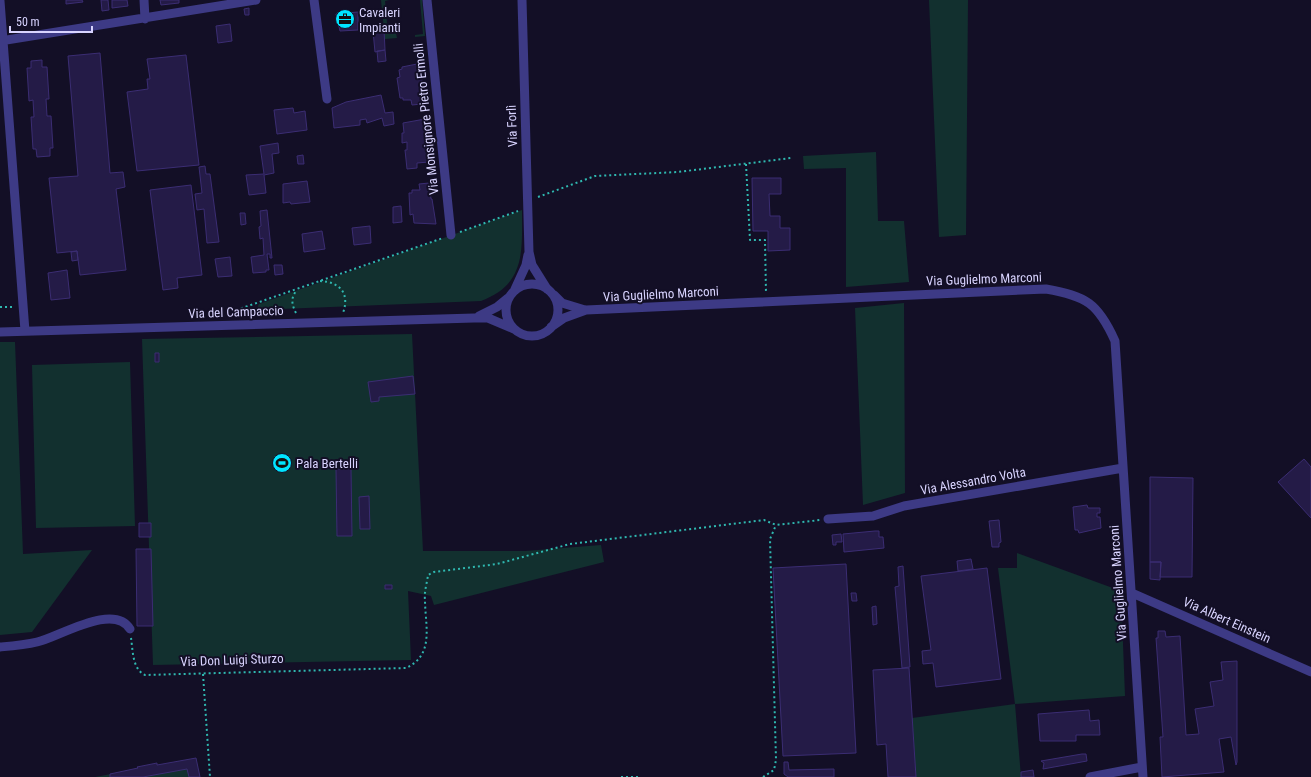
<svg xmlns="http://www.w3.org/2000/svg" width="1311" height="777" font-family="'Roboto Condensed',sans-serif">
<rect width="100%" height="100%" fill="#130f26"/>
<!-- green -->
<path fill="#12302f" d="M381,0H389L385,1L388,34L396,33L397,38L385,39Z
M420,0H422L425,36L415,37V35L423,34Z
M929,0H968L966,235L939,237Z
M876,152L878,221H904L909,282L846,287V168L804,169L803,156Z
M522,210C522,251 526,284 481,301L256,310L259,304Z
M904,303L905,493L863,505L855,308Z
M412,334L423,551H525L601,545L604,562L434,605L431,596L408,591L411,660L153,665L142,339Z
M0,342H15L23,554L92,550L32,632L0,635Z
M130,362L135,526L36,528L32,365Z
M1017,553L1121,591L1125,696L1015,704L1021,777H916L912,718L1015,704L998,568H1017Z
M196,758L200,777H95Z"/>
<!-- building -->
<path fill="#241b47" stroke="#3b2d73" d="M66,0H82L83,2L66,4Z
M101,0H108L109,10L102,11Z
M112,0H127L128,6L112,8Z
M160,0H179V3L161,5Z
M249,8V15H245L244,9Z
M358,12V30L340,31L336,14Z
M230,24L232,41L218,43L216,26Z
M384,29L385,50L375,52L373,31Z
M385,50L386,61L378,62L377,51Z
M100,53L110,173L123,172L125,187L116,189L126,270L80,275L77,251L57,253L49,178L78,176L68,56Z
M186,55L199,165L137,171L127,92L148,89L147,79H150L147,59Z
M42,60V67H47L49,99H46L47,116H51L53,148H50V156L37,157L36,149H33L31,117H34L33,100L29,101L27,68H31V61Z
M422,63V104L412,105L411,100H403V98H400L397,78L400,77L399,70L402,69V67Z
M381,95L385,113L393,112L394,124L384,126L382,118L367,123L366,119L360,120V125L334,128L332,108L346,102Z
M293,108L294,113L305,111L307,130L277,134L274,110Z
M425,119L427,146H425V148H429V162L417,163V168L407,169L405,150H407V142L402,143V133H404L403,123Z
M278,143L279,153L272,154L274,173L264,175L266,193L249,195L246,175L264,174L260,146Z
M303,155L304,164H298L297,156Z
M205,166L206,174H210L219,242L207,243L204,209L197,210L195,194L202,193L199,167Z
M752,178H781V194H769L770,216H780V228H790V250L768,251V231H753Z
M307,181L310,202L291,204L290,202L283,203V184Z
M429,183L431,199H432L436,224L414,223L413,214L410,215L409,193H412V190H420L419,184Z
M191,185L202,275L177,278L178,288L163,290L150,190Z
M401,206L402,222L393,223V207Z
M267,210L272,258H270V254H267L269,270H266V272L253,273L251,257L264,255L263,238L260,239L259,227L261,226L260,211Z
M240,213H245L246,224L241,225Z
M370,226L371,243L354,245L352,228Z
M322,231L325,249L304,252L302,234Z
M77,251L78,260L72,261L71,252Z
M230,257L232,276L218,277L215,259Z
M274,265H282L283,274L275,275Z
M67,270L70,298L51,300L48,273Z
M155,353H159V362H155Z
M413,376L415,394L379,397V401L371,402L368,382Z
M1304,459L1311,467V518L1278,482Z
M336,469H351L352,536H337Z
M1150,477L1193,478L1192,577H1160L1161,562H1150Z
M369,496L370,529H360L359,497Z
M1087,505L1088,508H1100V513H1097V517H1100L1101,528L1079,533L1078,530H1075L1073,507Z
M999,520L1001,542L999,543V547H992L989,521Z
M139,523H151V537H139Z
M875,531H879V537H883L884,548L844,552L843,534Z
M841,534L842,542H836V545H833L832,535Z
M136,549H151L153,626H137Z
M971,559L973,569L958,571L957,561Z
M1150,562H1161L1160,580L1150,579Z
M846,564L856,753L783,756L773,568Z
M903,566L910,667L902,668L895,587L899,586L898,567Z
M987,568L1001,679L936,687L933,663L923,664L922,651L931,650L921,576Z
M385,585H392V589H385Z
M851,593H856L857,601H852Z
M876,606L877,624L873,625L872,607Z
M1158,631H1165L1166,637L1180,636L1186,735L1199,734L1195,709L1214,706L1210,682L1223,680L1221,662L1237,661V762L1236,765L1231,737L1219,739L1224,772L1162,777L1160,737H1163L1156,638H1158Z
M909,668L916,777H888L886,744L877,745L873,670Z
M1089,710L1090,721L1099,720L1100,735H1076V741H1040L1038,714Z
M1082,754H1086L1087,761L1043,769L1044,763L1041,761Z
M196,758L200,777H189L187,769L143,777H110V774L138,768L137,767L157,763V765Z
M784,762H788L789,770L834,769V777H788L784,774Z
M1033,770L1034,777H1021V772Z"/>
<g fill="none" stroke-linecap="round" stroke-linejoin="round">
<!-- path -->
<path stroke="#2fb8b0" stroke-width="2" stroke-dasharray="2 3" stroke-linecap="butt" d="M746,164L750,240H765L766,293
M538,197L595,176L678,172L791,158
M460,232L518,211
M320,281C340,282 350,293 343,313
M0,307H15
M296,313C292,305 290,298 297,290
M222,315L443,238
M131,638C133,650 132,669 145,675L406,668C435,655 425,625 425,600C424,592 427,583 428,575L434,572L497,564L570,544L764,520L776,525L820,520
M203,674L210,777
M621,777H640
M763,777L774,770L776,760L770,539L776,525"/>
<!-- minor -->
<path stroke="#3d3a85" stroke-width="9" d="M144,0L145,19
M314,0L327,99
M427,0L451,235
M522,0L529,252L532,265L547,289
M0,1L25,331
M0,41L256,0
M506 310a26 26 0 1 1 52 0a26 26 0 1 1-52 0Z
M515,289L526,265L528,255
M554,295L562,303L585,310
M479,316L497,307L508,298
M551,327L564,318L586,310L1046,289C1086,296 1098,303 1115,341L1143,777
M0,332L474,318H488L514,329
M828,519L873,516L904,506L1123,468
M1132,593L1311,672
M0,647C12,646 25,645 37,642C59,637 114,602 130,629
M1090,777L1142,767"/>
</g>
<!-- icons -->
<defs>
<symbol id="office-disc" viewBox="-11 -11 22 22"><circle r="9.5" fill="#00e5ff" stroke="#130f26"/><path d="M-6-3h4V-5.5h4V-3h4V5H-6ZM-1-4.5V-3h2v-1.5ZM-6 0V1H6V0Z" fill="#111"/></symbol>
<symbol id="stadium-disc" viewBox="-11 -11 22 22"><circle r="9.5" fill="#00e5ff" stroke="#130f26"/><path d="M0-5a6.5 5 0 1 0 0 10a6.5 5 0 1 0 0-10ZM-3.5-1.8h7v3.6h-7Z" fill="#111"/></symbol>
</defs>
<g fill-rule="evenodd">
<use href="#office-disc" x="334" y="8" width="22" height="22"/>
<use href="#stadium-disc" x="271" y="452" width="22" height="22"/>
</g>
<g text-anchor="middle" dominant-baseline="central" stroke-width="4" stroke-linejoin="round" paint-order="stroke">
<!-- poi labels -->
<g font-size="13" fill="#d9d4ff" stroke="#130f26" text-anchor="start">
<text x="359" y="12">Cavaleri<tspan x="359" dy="15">Impianti</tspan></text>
<text x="296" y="463">Pala Bertelli</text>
</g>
<!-- street labels -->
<g font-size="13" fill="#d9d4ff" stroke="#130f26">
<text transform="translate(426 119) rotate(-96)">Via Monsignore Pietro Ermolli</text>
<text transform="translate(512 126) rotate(-92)">Via Forlì</text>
<text transform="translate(984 279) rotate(-2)">Via Guglielmo Marconi</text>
<text transform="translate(661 294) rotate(-3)">Via Guglielmo Marconi</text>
<text transform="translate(236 312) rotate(-2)">Via del Campaccio</text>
<text transform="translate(973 481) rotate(-10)">Via Alessandro Volta</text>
<text transform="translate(1118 583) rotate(-94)">Via Guglielmo Marconi</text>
<text transform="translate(1227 620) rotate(24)">Via Albert Einstein</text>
<text transform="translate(232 660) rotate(-2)">Via Don Luigi Sturzo</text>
</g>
</g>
<!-- scale -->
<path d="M10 26v6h82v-6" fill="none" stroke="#d9d4ff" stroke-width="2"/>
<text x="16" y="26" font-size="12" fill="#d9d4ff" stroke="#130f26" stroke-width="3" paint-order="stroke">50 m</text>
</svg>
